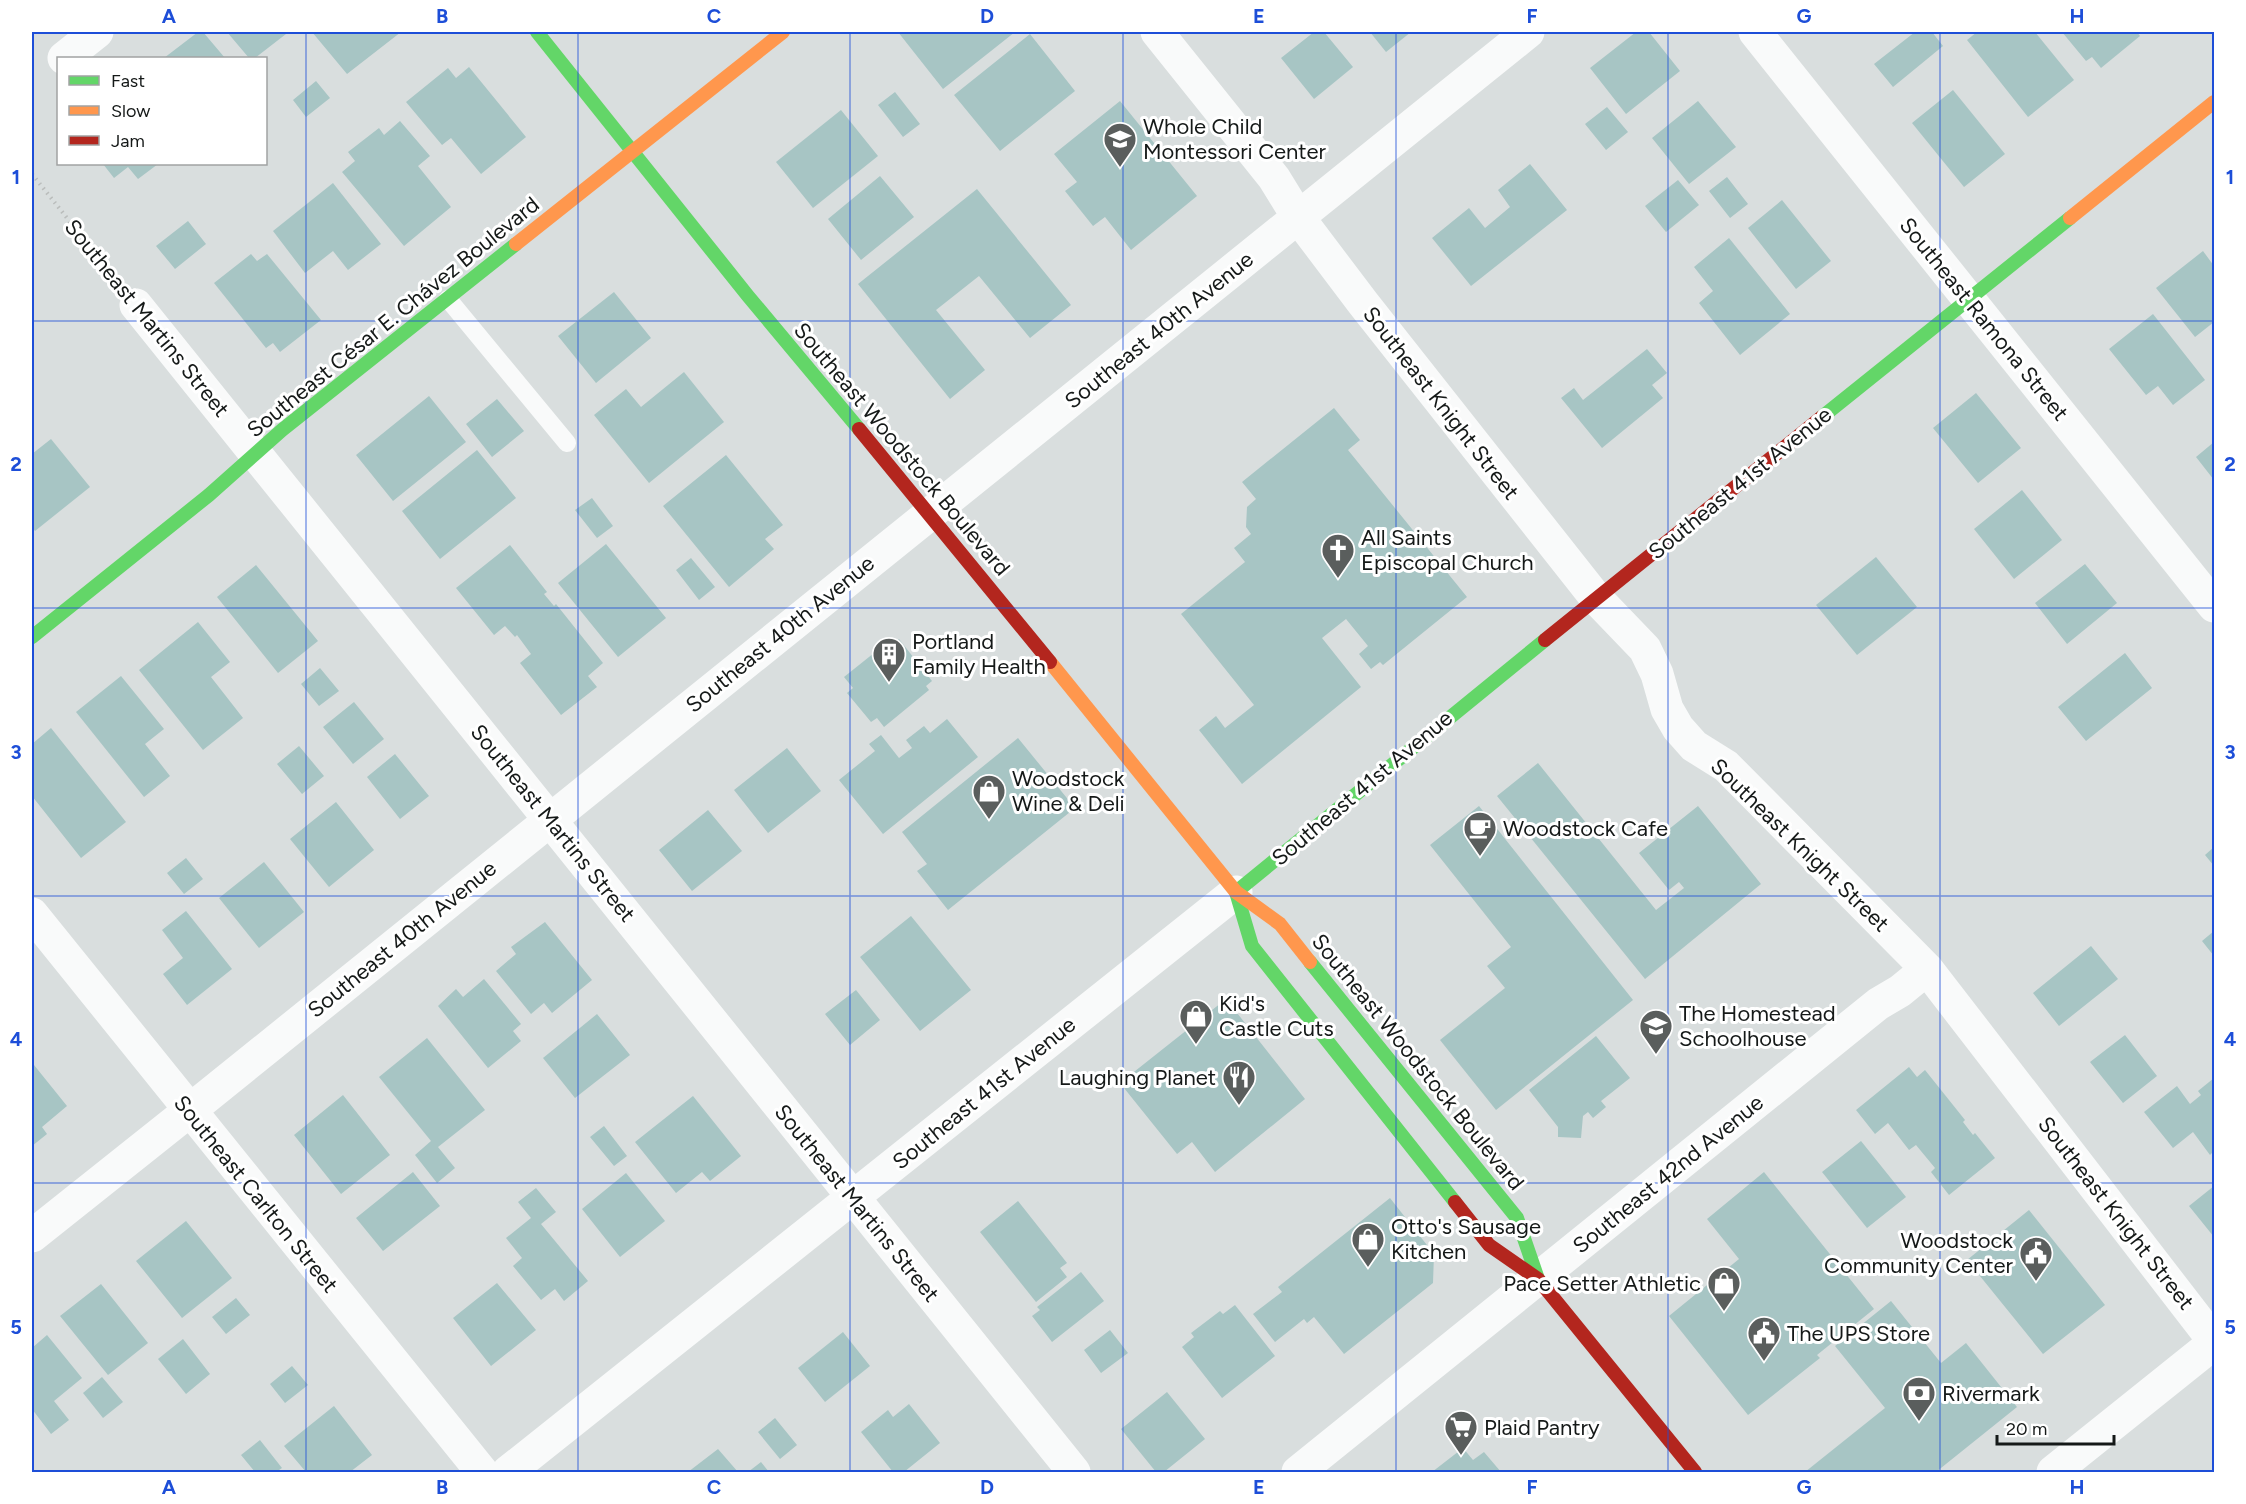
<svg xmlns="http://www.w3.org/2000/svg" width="2246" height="1504" font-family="Figtree,sans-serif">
<rect width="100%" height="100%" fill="#d9dede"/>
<!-- building -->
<path fill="#a7c5c4" d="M198,32H203L225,58H164Z
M227,32H284L286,34L255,58H249Z
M312,32H401L347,74Z
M898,32H1015L943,89Z
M1314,32H1324L1353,67L1314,99L1281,58Z
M1370,32H1411L1386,52Z
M1636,32H1649L1680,71L1626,114L1590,68Z
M1915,32H1932L1943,46L1893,87L1874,64Z
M1977,32H2035L2074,80L2028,117L1967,40Z
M2062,32H2137L2140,36L2101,68L2092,57L2086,61Z
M1030,34L1075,91L1000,151L954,95Z
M469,67L526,137L481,174L451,138L442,145L406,102L448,68L456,78Z
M316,81L330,98L306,117L293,100Z
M1953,90L2005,154L1964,187L1912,123Z
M895,92L920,124L903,137L878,105Z
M1120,101L1197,196L1131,250L1105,217L1093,226L1065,191L1077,182L1054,154Z
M1698,101L1736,147L1689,184L1652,138Z
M1607,107L1628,132L1606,150L1585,124Z
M841,110L878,156L813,208L776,162Z
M400,121L430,156L418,166L451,207L404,246L342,172L355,161L348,152L379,128L384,135Z
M103,164H158L138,179L128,167L114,178Z
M1530,164L1567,210L1471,286L1432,238L1469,208L1485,228L1510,207L1498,190Z
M880,176L914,217L861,260L828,219Z
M1727,177L1748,204L1730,218L1709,191Z
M1678,180L1699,205L1666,232L1645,206Z
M333,183L381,244L348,270L333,251L305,273L273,231Z
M977,189L1071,305L1030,338L979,276L936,310L985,370L950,399L858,284Z
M1782,200L1831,261L1796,289L1748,228Z
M188,221L206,244L175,269L156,246Z
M1729,238L1790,314L1740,355L1699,303L1713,291L1694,267Z
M2203,251L2214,266V322L2195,337L2156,288Z
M251,254L257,261L267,254L321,320L280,352L273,343L266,348L214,283Z
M614,292L651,338L596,383L558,336Z
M2153,314L2205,380L2173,405L2158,386L2146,395L2109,349Z
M1647,349L1667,373L1652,385L1663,398L1602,448L1561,398L1574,388L1583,400Z
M684,372L724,422L649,483L594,415L626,389L641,407Z
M1976,393L2021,448L1978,483L1933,428Z
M429,396L466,442L393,501L356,455Z
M497,399L524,431L492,457L466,424Z
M1334,408L1360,440L1348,450L1467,597L1383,665L1380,662L1371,669L1359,654L1368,646L1346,619L1322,638L1361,687L1242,784L1199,730L1216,716L1225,728L1254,705L1181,614L1245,562L1234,548L1251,534L1246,527L1247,507L1256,499L1242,482Z
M51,439L90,487L35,531L32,527V454Z
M2214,442V480L2196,457Z
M477,450L516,498L440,559L402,511Z
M726,455L783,525L765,539L774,549L729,587L663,506Z
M2022,490L2062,540L2014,579L1974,529Z
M592,498L613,526L597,538L575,510Z
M606,544L666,618L618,657L558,583Z
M510,545L547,592L544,594L554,606L556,604L603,663L588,676L597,687L561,715L520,663L531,654L517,635L515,637L505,626L494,635L456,588Z
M1876,557L1917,607L1857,655L1816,605Z
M691,558L715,587L699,600L676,570Z
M2085,564L2117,603L2067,644L2035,603Z
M256,565L318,641L278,673L217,597Z
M198,622L230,662L211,677L243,718L203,750L139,670Z
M899,639L932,681L926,686L929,690L884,727L877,718L871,722L847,693L853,688L844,677L889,641L892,644Z
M2125,653L2152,688L2086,741L2058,707Z
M320,668L339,691L319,706L301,684Z
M121,676L164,729L145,744L170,776L144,797L76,712Z
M354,702L384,739L353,764L323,727Z
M947,719L978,757L883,834L839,780L875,751L869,744L881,735L899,758L912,748L906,740L924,726L930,733Z
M51,728L126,822L81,858L32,796V744Z
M1018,738L1075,808L948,910L917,871L927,864L902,832Z
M299,746L324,776L302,794L277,764Z
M787,748L821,791L768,833L734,790Z
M395,754L429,796L400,819L367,777Z
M1538,763L1656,910L1684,888L1679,882L1669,890L1639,853L1698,806L1761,884L1645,979L1497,796Z
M336,802L374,850L329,887L290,839Z
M1479,806L1633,1000L1496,1110L1440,1040L1505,988L1487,966L1511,947L1430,845Z
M708,810L742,851L692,891L659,850Z
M2214,847V866L2205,855Z
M186,858L203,879L184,894L167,873Z
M264,862L304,912L259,948L219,898Z
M186,911L232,969L187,1005L163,974L183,958L162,930Z
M911,916L971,990L920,1031L860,957Z
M545,922L592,980L552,1013L544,1003L531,1014L496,971L516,954L511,947Z
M2214,931V956L2202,941Z
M2091,946L2118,979L2059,1026L2033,993Z
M484,979L521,1024L513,1031L521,1041L488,1068L438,1006L456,989L463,997Z
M856,990L880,1020L850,1045L825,1014Z
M1226,999L1305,1099L1215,1172L1192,1142L1177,1154L1120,1083Z
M597,1014L630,1055L575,1098L543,1058Z
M2125,1035L2157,1076L2123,1103L2090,1062Z
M1596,1036L1630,1078L1601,1101L1606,1107L1593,1118L1588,1112L1583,1116L1581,1138L1558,1137V1127L1529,1090Z
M427,1038L485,1110L438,1147L455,1168L437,1183L415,1155L431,1141L379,1077Z
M34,1065L67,1106L42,1127L47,1134L32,1146V1067Z
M1909,1067L1917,1077L1925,1070L1965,1120L1963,1122L1973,1135L1975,1133L1995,1158L1949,1195L1931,1172L1935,1168L1916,1145L1909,1150L1888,1123L1875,1134L1856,1110Z
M2214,1078V1151L2210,1155L2193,1132L2173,1148L2144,1112L2177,1086L2190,1104L2201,1095L2198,1091Z
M343,1095L390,1155L341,1194L294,1135Z
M693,1096L741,1156L710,1181L702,1172L676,1193L635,1142Z
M604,1126L627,1156L614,1166L590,1137Z
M1861,1141L1906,1197L1867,1228L1822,1172Z
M413,1172L440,1206L383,1251L356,1218Z
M1764,1172L1874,1309L1817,1355L1820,1358L1748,1415L1669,1316L1739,1259L1707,1219Z
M626,1173L665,1221L620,1257L582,1209Z
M2214,1186V1237L2189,1206Z
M536,1188L556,1212L541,1224L588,1281L564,1301L555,1289L541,1300L513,1266L522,1258L506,1238L531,1218L518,1202Z
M1390,1198L1434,1254L1433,1283L1344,1354L1314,1317L1307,1323L1304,1319L1275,1342L1253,1314L1282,1292L1278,1287Z
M1018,1201L1067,1263L1060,1268L1067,1277L1036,1302L980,1232Z
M2029,1210L2105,1305L2043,1354L1967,1260Z
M186,1221L232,1278L182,1318L136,1261Z
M1081,1272L1104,1301L1052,1342L1032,1316L1040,1310L1037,1307Z
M497,1283L536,1330L491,1366L453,1318Z
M101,1284L148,1343L108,1375L60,1316Z
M236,1298L250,1315L226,1334L212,1317Z
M1891,1301L1941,1363L1966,1343L2017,1407L1936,1472H1805L1885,1408L1835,1346Z
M1235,1305L1275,1356L1222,1398L1182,1347L1194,1337L1191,1333L1220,1311L1223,1314Z
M1110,1330L1128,1353L1101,1373L1084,1350Z
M843,1332L870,1366L825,1402L798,1368Z
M47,1335L82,1378L54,1401L69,1420L51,1434L32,1409V1348Z
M183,1339L210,1374L186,1394L158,1359Z
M292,1366L308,1385L285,1403L270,1384Z
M102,1377L123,1402L103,1418L83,1393Z
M1167,1392L1205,1439L1164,1472H1156L1121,1429Z
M909,1404L940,1443L904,1472H893L861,1432L888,1410L893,1417Z
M334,1406L372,1455L350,1472H306L284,1446Z
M775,1418L797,1445L780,1459L758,1432Z
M260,1440L282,1468L276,1472H255L241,1455Z
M1463,1448L1473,1460L1484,1452L1501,1472H1432Z
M718,1449L738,1472H688Z
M761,1462L769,1472H748Z"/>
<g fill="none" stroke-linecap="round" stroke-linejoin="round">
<!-- path -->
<path stroke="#babdbc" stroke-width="4" stroke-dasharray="1.5 4.5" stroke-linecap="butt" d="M32,174L114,277"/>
<!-- lane -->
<path stroke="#f9fafa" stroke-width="18" d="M448,299L567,443"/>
<!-- street -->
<path stroke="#f9fafa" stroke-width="33" d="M1157,32L1274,178L1298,217L1363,303L1596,598L1645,649L1657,674L1667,709L1678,728L1694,746L1726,766L1927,969L2214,1341
M1755,32L2214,606
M64,58L97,32
M136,305L1074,1472
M32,914L482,1472
M32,1236L189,1111L1528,32
M508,1472L1236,892
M1298,1472L1878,1004L1900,991L1927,969
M2053,1472L2214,1343"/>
<!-- fast -->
<path stroke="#63d668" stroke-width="14" d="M537,32L748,296L859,429
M1822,417L2070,218
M32,637L209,495L282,430L516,244
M1236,892L1545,640
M1236,892L1252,946L1455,1202
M1310,962L1517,1218L1538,1279"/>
<!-- slow -->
<path stroke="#ff974d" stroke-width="14" d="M2070,218L2214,102
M516,244L783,32
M1050,662L1236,892L1280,924L1310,962"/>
<!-- jam -->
<path stroke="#b3261e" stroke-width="14" d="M859,429L1050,662
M1545,640L1822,417
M1455,1202L1489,1245L1538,1279L1695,1472"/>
</g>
<!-- grid -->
<path fill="none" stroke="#1d4ed8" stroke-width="1.5" stroke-opacity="0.55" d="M306,32V1472M578,32V1472M850,32V1472M1123,32V1472M1396,32V1472M1668,32V1472M1940,32V1472M32,321H2214M32,608H2214M32,896H2214M32,1183H2214"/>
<!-- icons -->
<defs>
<symbol id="school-pin" viewBox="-11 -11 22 30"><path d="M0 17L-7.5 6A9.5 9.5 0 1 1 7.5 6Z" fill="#5a5e5d" stroke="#fff"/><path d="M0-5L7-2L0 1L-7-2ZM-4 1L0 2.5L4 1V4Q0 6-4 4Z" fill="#fff"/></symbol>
<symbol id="church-pin" viewBox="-11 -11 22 30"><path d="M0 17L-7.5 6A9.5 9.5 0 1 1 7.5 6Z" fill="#5a5e5d" stroke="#fff"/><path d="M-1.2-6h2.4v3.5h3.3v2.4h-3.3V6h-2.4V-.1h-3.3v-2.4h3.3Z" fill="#fff"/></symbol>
<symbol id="building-pin" viewBox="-11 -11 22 30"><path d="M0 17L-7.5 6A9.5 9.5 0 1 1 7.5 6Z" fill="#5a5e5d" stroke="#fff"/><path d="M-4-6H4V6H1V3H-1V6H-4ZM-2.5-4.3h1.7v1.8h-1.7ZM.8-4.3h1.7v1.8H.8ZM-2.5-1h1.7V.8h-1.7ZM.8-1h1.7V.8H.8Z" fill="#fff"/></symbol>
<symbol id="shop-pin" viewBox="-11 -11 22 30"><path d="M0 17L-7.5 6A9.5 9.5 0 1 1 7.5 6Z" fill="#5a5e5d" stroke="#fff"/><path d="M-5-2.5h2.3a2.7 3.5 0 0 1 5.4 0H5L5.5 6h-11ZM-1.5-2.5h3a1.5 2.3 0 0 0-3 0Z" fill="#fff"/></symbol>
<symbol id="cafe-pin" viewBox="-11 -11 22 30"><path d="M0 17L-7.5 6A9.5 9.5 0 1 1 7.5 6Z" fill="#5a5e5d" stroke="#fff"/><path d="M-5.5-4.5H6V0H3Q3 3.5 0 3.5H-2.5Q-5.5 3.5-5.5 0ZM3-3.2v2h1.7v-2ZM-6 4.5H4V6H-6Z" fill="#fff"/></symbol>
<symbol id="restaurant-pin" viewBox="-11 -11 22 30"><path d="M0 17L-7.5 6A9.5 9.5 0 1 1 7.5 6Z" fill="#5a5e5d" stroke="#fff"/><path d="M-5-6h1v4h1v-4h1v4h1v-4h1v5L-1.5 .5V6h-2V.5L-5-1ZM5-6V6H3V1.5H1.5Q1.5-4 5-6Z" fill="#fff"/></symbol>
<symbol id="civic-pin" viewBox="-11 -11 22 30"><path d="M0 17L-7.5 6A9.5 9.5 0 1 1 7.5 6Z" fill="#5a5e5d" stroke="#fff"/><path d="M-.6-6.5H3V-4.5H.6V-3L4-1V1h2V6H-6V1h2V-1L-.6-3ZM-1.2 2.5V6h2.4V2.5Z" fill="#fff"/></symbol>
<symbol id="bank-pin" viewBox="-11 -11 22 30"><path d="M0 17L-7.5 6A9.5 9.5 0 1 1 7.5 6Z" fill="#5a5e5d" stroke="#fff"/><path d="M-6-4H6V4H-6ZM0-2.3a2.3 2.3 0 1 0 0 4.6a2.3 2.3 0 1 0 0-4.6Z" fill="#fff"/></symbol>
<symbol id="supermarket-pin" viewBox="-11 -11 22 30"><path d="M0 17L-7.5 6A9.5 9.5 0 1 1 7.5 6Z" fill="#5a5e5d" stroke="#fff"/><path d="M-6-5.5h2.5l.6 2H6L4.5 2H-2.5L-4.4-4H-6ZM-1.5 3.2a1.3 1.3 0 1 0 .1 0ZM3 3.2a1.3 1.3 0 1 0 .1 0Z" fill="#fff"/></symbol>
</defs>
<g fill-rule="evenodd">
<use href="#school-pin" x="1101" y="120" width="38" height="52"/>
<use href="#church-pin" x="1319" y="531" width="38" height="52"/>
<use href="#building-pin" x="870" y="635" width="38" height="52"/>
<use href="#shop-pin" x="970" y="772" width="38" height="52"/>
<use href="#cafe-pin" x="1461" y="809" width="38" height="52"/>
<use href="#shop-pin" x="1177" y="997" width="38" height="52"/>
<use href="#school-pin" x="1637" y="1007" width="38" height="52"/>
<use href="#restaurant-pin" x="1220" y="1058" width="38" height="52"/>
<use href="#shop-pin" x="1349" y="1220" width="38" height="52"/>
<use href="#civic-pin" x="2017" y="1234" width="38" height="52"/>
<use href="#shop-pin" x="1705" y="1264" width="38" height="52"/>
<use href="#civic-pin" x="1745" y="1314" width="38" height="52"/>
<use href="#bank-pin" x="1900" y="1374" width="38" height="52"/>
<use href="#supermarket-pin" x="1442" y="1408" width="38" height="52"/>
</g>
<g text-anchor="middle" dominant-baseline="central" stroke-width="6" stroke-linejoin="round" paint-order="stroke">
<!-- poi labels -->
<g font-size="22" fill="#151918" stroke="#fff" text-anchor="start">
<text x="1143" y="126">Whole Child<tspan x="1143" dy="25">Montessori Center</tspan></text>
<text x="1361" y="537">All Saints<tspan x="1361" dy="25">Episcopal Church</tspan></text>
<text x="912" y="641">Portland<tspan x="912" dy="25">Family Health</tspan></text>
<text x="1012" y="778">Woodstock<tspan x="1012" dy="25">Wine &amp; Deli</tspan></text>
<text x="1503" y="828">Woodstock Cafe</text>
<text x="1219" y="1003">Kid's<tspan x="1219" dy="25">Castle Cuts</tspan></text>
<text x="1679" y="1013">The Homestead<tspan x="1679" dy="25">Schoolhouse</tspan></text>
<text x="1216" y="1077" text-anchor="end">Laughing Planet</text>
<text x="1391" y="1226">Otto's Sausage<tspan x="1391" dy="25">Kitchen</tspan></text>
<text x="2013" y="1240" text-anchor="end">Woodstock<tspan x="2013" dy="25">Community Center</tspan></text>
<text x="1701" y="1283" text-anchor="end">Pace Setter Athletic</text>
<text x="1787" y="1333">The UPS Store</text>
<text x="1942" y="1393">Rivermark</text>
<text x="1484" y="1427">Plaid Pantry</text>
</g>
<!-- street labels -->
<g font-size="22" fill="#151918" stroke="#fff">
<text transform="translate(393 317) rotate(-39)">Southeast César E. Chávez Boulevard</text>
<text transform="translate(147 318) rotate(51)">Southeast Martins Street</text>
<text transform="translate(1984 319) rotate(51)">Southeast Ramona Street</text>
<text transform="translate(1159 330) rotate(-39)">Southeast 40th Avenue</text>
<text transform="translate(1441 403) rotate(52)">Southeast Knight Street</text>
<text transform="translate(902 449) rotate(50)">Southeast Woodstock Boulevard</text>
<text transform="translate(1740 483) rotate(-39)">Southeast 41st Avenue</text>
<text transform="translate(780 634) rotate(-39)">Southeast 40th Avenue</text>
<text transform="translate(1362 788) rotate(-40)">Southeast 41st Avenue</text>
<text transform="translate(553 823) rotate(51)">Southeast Martins Street</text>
<text transform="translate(1800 845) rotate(44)">Southeast Knight Street</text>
<text transform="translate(402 939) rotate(-39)">Southeast 40th Avenue</text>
<text transform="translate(1418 1062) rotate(51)">Southeast Woodstock Boulevard</text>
<text transform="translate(984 1093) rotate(-39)">Southeast 41st Avenue</text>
<text transform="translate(1668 1174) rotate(-39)">Southeast 42nd Avenue</text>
<text transform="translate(256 1194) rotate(51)">Southeast Carlton Street</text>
<text transform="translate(857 1203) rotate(51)">Southeast Martins Street</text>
<text transform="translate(2116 1213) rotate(52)">Southeast Knight Street</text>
</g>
</g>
<!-- border -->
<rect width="2246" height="1504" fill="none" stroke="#ffffff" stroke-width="66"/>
<!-- legend -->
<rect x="57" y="57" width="210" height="108" fill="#ffffff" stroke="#a1a3a3" stroke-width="1.5"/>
<rect x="69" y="76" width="30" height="9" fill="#63d668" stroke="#a1a3a3" stroke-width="1.5"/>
<text x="111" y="87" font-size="18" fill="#151918">Fast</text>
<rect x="69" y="106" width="30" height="9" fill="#ff974d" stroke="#a1a3a3" stroke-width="1.5"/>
<text x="111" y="117" font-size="18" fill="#151918">Slow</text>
<rect x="69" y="136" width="30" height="9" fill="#b3261e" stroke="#a1a3a3" stroke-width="1.5"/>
<text x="111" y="147" font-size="18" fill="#151918">Jam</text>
<!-- scale -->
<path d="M1997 1435v9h117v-9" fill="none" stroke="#151918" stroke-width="3"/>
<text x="2006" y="1435" font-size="18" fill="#151918" stroke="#ffffff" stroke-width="4.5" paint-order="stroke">20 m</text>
<rect x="33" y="33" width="2180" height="1438" fill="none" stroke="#1d4ed8" stroke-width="2"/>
<g font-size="20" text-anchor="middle" font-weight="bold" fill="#1d4ed8">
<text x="169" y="23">A</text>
<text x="442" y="23">B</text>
<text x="714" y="23">C</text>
<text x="987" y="23">D</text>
<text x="1259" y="23">E</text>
<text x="1532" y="23">F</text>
<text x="1804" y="23">G</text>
<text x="2077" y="23">H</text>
<text x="16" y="184">1</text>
<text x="2230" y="184">1</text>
<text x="16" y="471">2</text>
<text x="2230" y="471">2</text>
<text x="16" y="759">3</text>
<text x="2230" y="759">3</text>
<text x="16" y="1046">4</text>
<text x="2230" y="1046">4</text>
<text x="16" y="1334">5</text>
<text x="2230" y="1334">5</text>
<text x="169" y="1494">A</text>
<text x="442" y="1494">B</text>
<text x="714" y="1494">C</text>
<text x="987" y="1494">D</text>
<text x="1259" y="1494">E</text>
<text x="1532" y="1494">F</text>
<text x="1804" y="1494">G</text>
<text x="2077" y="1494">H</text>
</g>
</svg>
